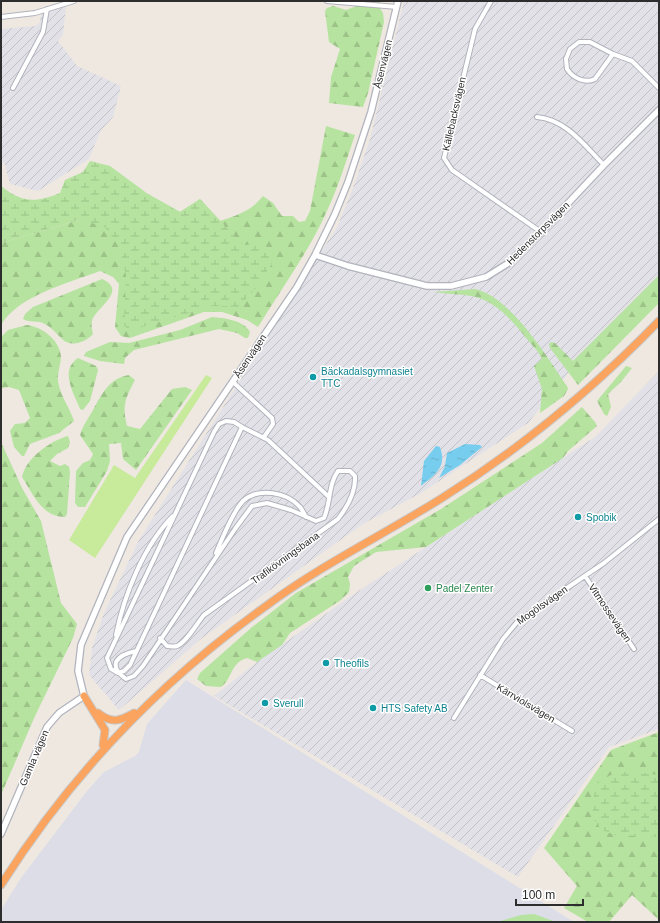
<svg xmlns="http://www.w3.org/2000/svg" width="660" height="923" font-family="Helvetica,sans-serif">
<defs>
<pattern id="industrial-furrows" width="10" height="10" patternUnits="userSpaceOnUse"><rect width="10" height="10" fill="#e2e1e7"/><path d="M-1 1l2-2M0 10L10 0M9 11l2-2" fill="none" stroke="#c2c1c6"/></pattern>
<pattern id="forest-firs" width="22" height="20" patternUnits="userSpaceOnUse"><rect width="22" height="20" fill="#b6e39f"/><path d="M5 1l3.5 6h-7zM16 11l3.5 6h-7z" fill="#9dc389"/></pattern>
<pattern id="wetland-marsh" width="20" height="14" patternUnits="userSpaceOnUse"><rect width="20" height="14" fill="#b6e39f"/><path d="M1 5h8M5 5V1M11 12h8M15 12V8" fill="none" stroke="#9dc389"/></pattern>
<pattern id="water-ripples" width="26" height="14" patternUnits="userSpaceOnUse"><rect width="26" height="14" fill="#77cded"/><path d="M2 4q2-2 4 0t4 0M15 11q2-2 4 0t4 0" fill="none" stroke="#67b0cc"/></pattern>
</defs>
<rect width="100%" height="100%" fill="#eee8e1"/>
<!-- industrial -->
<path fill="url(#industrial-furrows)" d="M404,1H659V277L571,370L528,423L421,493L363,524L202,638L119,710L89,675L92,648L104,613L139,540L337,227L353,188L370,139Z
M66,6L63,35L58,41L77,66L121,86L113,117L101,130L89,159L38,191L10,184L4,162L1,163V29L36,26L40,22L41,14Z
M659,371V729L609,747L518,877L214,696L257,662L357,592L595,437Z"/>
<!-- airport -->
<path fill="#dcdde7" d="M186,680L396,811L574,922H1V910L21,878L87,791L104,772L135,756L139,752L147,724Z"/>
<!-- green -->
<path fill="#b6e39f" d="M534,914L556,922H497L521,915Z"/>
<!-- forest -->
<path fill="url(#forest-firs)" d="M362,1H381L378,5L383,13L384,22L368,93L363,107L329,103L331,77L340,49L329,42L325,11L327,8L333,6L346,10L359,5Z
M326,126L355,135C346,161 338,188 326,213C308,253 281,289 258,327L247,320L222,312H204L130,338L121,336L115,327L119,284L113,277L100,271C69,283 19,295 1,325V243L79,220L148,194L180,212L200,199L220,221C238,215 251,211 263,196L273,203L282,216H293L299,222L305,221L310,211Z
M659,275V303L578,385L550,348L549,344L551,342L555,343L573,361Z
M102,279C129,291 95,308 92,321C91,324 92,330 93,334C86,342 71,348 62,339C56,333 52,328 45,324C38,320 30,323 23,319L25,314L33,307Z
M475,289C511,297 547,357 567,386L568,389L564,396L540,413L542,389L534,366L542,359L538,352C519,331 501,301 471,296C459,294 446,294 434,292Z
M212,317C224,318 244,320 250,332L248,338H245L237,333L219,329L134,350L125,358L124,364L100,361L84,356L86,352L110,342L129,343L180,330Z
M27,325C42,327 59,339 61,356C61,364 57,373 58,381C60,396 70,408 74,421L59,433L30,444L24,456H22L14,447L10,431L15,424L25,423L30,418L19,390L9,387L1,388V337L8,330Z
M78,358L96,366L98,370L90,401L83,410L80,409C74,393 59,371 78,358Z
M626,366L632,368L621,382L608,394L611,407L607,416L604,414L597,401Z
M129,375L135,380C125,399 122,405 127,426L140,429L172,389L185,387L192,390L136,470L123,459L121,443L109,444L110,461L107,471L85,507H78L75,503L76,471L83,463L90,460L93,454L80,435C83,425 88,419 93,410C102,394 109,378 129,375Z
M582,407L595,422L597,426L568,451L563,458L426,547L376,552L354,566L348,577L350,584L349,592L341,600L290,633L282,645L257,662L247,658C230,663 233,678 221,687L206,686L197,679L200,673L251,628L296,593L441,509L542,443Z
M68,436L70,442L68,448L57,454L50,461L60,466L65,464L69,467L70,472L67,514L65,517C42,517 33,494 22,477C26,458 50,441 68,436Z
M1,442L22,488L41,521L61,603L77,624L73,638L35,716L1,795Z
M659,732V920L632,895L609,922H588L564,908L577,886L544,848L611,750Z"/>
<!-- wetland -->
<path fill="url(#wetland-marsh)" d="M90,161L110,166L148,194L180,212L200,199L243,245L262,244L271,250L273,262L256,288L238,307L212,306L129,331L124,325L126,275L119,246L104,226L79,220L1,243V186C22,203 36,203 60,193L65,180L83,172Z
M630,771L659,775V837L615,835L602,830L592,817L594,795L597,782L613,774Z"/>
<!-- pitch -->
<path fill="#c8ea9b" d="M206,375L212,378L95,558L69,540L114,465L135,478Z"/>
<!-- water -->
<path fill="url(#water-ripples)" d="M465,444L480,445L482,447L460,465L439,478L445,466L447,453Z
M436,446L440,447C447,467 436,474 421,486L424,461Z"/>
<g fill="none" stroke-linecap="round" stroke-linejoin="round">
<defs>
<path id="street" d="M327,1L397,7
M491,1L475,29L444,158L452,170L541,232
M1,17L35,13L74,1
M613,54L595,79C585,84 573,78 567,69L566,59L570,49L579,42H590L613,54L632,61L659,88
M13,88L43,32L47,9
M537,117C567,120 584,145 604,165
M233,382L272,418L273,424L264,437
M226,421L234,422L242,427L130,665L124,671L118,673L111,669L107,658L214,432L219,424Z
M242,427L268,440L329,497
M216,553C222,539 233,511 243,501C258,487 287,492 300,507C302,509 304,514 306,517
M585,576L634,649
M116,635C124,595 144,545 173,516
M136,651C118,655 106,664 126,679L134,676L143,666L235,529L252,506L267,503L291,510L316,521L324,518C331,502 328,485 338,471H350L355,476C356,492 348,506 338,519L204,615C197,623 186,643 177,646C174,647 170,646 167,646L160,638
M480,675L572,731
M454,718L503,639L518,621L604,563L659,519"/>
<path id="secondary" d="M315,255L348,266L427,286H451L486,277L507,264L541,232L604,165L659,110
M1,834L47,727L59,713L84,696L78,671L81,645L127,537L297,287L315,255L335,214L348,182L371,112L398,1"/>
<path id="highway" d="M84,696L105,730L103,745
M98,713C112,724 120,721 134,713
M1,885C70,776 161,681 266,606C321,565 383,535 442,498C523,447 592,390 659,321"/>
</defs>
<!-- street casing -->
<use href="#street" stroke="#b1b3bd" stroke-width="6"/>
<!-- secondary casing -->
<use href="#secondary" stroke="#b1b3bd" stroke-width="8"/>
<!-- highway casing -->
<use href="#highway" stroke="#c8c8c8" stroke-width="9"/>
<!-- street -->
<use href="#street" stroke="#fff" stroke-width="4"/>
<!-- secondary -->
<use href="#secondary" stroke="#fff" stroke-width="5.5"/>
<!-- highway -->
<use href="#highway" stroke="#fba45f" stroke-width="7"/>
</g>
<!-- markers -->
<g fill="#0f9aa8" stroke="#fff" stroke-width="1.5">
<circle cx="313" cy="377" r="4"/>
<circle cx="578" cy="517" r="4"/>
<circle cx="326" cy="663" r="4"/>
<circle cx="265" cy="703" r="4"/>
<circle cx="373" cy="708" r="4"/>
</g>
<circle fill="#2e9e5b" stroke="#fff" stroke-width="1.5" cx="428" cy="588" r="4"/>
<g text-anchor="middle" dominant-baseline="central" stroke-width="3" stroke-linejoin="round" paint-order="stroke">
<!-- street labels -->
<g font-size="10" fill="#2d2d2d" stroke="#fff">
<text transform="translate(383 64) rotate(-76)">Åsenvägen</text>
<text transform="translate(454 114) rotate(-77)">Källebacksvägen</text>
<text transform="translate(538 233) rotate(-45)">Hedenstorpsvägen</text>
<text transform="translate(250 356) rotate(-56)">Åsenvägen</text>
<text transform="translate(285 558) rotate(-36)">Trafikövningsbana</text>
<text transform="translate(542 605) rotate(-35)">Mogölsvägen</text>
<text transform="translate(610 613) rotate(56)">Vitmossevägen</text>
<text transform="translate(526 703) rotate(31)">Kärrviolsvägen</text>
<text transform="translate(34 758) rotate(-67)">Gamla vägen</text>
</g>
<!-- culture labels -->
<g font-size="10" fill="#0d838f" stroke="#fff" text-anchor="start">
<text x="321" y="371">Bäckadalsgymnasiet<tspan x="321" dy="12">TTC</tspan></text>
<text x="586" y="517">Spobik</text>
<text x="334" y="663">Theofils</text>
<text x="273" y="703">Sverull</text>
<text x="381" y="708">HTS Safety AB</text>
</g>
<!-- leisure labels -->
<g font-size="10" fill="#27864d" stroke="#fff" text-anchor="start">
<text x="436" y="588">Padel Zenter</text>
</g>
</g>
<!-- border -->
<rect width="660" height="923" fill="none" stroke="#2d2d2d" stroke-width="4"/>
<!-- scale -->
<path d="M516 899v6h67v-6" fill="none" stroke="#2d2d2d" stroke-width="2"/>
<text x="522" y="899" font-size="12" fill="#2d2d2d" stroke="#ffffff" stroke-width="3" paint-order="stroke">100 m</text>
</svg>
